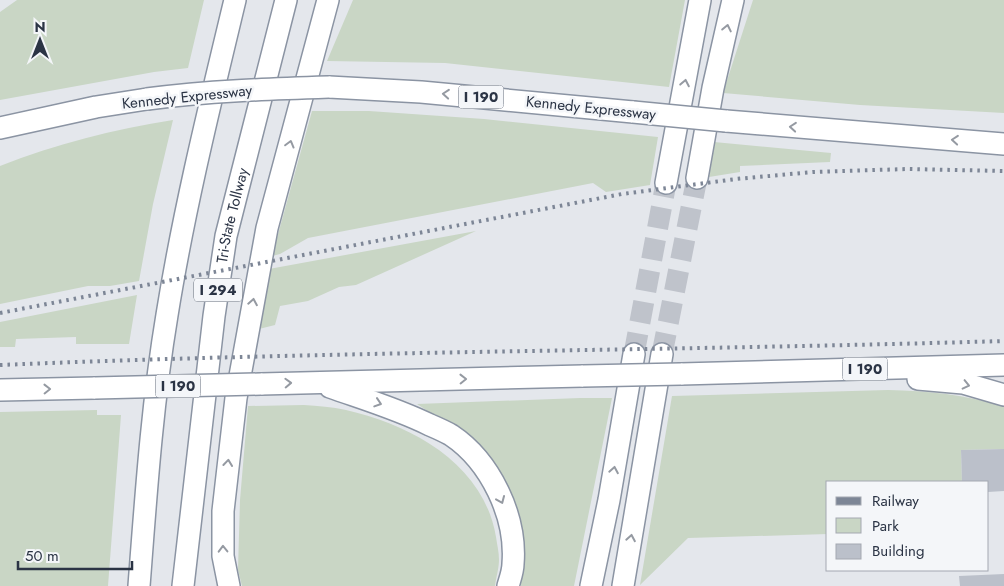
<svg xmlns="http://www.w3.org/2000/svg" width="1004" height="586" font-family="Jost,sans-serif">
<rect width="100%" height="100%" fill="#e4e7ec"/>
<!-- green -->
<path fill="#c9d6c5" d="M17,0H204L188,68L154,72L0,100V12Z
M353,0H685L669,87L445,63L327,61Z
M753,0H1004V113L860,105L723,93Z
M312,111H369L484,119L658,137L650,185L606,192L593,183L308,238L280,254L272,256Z
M173,120L153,204L139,281L110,286H88L0,304V166C56,144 114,129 173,120Z
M714,142L831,153L830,162L740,166V172L709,177Z
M476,231L356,285L339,287L308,301L280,306L275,325L259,329L269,269Z
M137,295L129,344H76V337L16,339L15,347H0V322Z
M888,390C929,391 964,394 1004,407V449L961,450L962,482H828V534L688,538L640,585L672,396Z
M580,398H612L574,586H521L522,546L449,425L417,404Z
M304,405C318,406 332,407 346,410C412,425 484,464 496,537C497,544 499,552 499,560C499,568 496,578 495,586H242L238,570L240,500L248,406Z
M97,410V415H121L108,586H0V412Z"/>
<!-- building -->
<path fill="#bbc0ca" d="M1004,449V491L988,492V482H962L961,450Z
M1004,574V586H960L959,576Z"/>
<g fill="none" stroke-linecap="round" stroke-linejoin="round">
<!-- highway-tunnel -->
<path stroke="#bfc3cb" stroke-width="21" stroke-dasharray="21 11" stroke-linecap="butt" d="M634,354L666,183
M662,354L697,178"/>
<defs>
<g id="highway">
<path d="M329,87L421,92L633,112"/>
<path d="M726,121L1004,144"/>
<path d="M0,128L96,107L147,99"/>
<path d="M697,178L713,88L733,0"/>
<path d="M666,183L700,0"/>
<path d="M681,374L1004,365"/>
<path d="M918,379L963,383L1004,395"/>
<path d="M261,384L583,376"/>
<path d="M330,387C364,399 398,409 430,425C437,428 444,431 451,435C490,461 517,516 513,564C513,571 510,579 508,586"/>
<path d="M0,390L95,388"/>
<path d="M139,586C146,495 152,405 167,315C184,209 210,104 235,0"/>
<path id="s1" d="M183,586L214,316L226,236L286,0"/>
<path d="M229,586L223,556V511L236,398L267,228L328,0"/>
<path d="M591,586L609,500L634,354"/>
<path d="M623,586L662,354"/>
</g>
</defs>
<!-- highway casing -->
<use href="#highway" stroke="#8b94a3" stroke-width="24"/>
<!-- highway -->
<use href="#highway" stroke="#fff" stroke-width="21"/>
<!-- rail -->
<path stroke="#7d8696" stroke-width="4" stroke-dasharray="2.5 5" stroke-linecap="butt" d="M0,313L622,194L736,179L813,172L907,169L1004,171
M0,365C334,351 669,351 1004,341"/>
<defs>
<path id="highway-bridge" d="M147,99C208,91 268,89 329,87
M633,112L726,121
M583,376L681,374
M95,388L261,384"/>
</defs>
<!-- highway-bridge casing -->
<use href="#highway-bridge" stroke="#8b94a3" stroke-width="24" stroke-linecap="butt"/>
<!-- highway-bridge -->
<use href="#highway-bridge" stroke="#fff" stroke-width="21"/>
</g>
<!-- one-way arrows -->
<defs><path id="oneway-chevron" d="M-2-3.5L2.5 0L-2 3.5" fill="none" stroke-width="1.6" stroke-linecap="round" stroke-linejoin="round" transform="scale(1.25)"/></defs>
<g stroke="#959aa2">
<use href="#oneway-chevron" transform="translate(727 28) rotate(-78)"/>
<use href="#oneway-chevron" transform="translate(685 83) rotate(-79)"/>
<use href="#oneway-chevron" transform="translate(446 94) rotate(-175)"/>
<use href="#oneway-chevron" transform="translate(793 127) rotate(-175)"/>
<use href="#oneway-chevron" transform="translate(955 140) rotate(-175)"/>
<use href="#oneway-chevron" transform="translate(290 144) rotate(-75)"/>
<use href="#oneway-chevron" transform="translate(253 302) rotate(-80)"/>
<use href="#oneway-chevron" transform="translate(463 379) rotate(-1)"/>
<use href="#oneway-chevron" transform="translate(288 383) rotate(-2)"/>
<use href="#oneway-chevron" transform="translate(966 385) rotate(13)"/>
<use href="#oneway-chevron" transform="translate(47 389) rotate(-1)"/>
<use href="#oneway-chevron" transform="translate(378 403) rotate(18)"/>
<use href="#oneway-chevron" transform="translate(228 463) rotate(-84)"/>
<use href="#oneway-chevron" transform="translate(614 470) rotate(-80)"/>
<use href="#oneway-chevron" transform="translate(501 500) rotate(67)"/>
<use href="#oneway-chevron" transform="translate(631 538) rotate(-80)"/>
<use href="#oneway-chevron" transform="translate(223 549) rotate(-91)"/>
</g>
<g text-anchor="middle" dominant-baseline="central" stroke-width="5" stroke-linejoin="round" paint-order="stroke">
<!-- shield labels -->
<g fill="#f4f6f9" stroke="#676e7b" stroke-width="1">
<rect x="458.5" y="85.5" width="45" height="23" rx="4"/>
<rect x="194" y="278.5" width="48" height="23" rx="4"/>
<rect x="842.5" y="357.5" width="45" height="23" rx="4"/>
<rect x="155.5" y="374.5" width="45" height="23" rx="4"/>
</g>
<g font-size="14" font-weight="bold" fill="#2b3445">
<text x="481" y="97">I 190</text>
<text x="218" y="290">I 294</text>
<text x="865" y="369">I 190</text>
<text x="178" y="386">I 190</text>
</g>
<!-- street labels -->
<g font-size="15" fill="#2b3445" stroke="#f4f6f9">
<text transform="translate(187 97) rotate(-6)">Kennedy Expressway</text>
<text transform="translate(591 108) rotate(6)">Kennedy Expressway</text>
<text stroke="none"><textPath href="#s1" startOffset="374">Tri-State Tollway</textPath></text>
</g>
</g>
<!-- legend -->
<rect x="826" y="481" width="162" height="90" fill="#f4f6f9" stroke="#a4a8b1"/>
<rect x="836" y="497" width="25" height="8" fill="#7d8696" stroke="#a4a8b1"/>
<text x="872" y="506" font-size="15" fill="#2b3445">Railway</text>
<rect x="836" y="518" width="25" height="15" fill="#c9d6c5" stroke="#a4a8b1"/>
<text x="872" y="531" font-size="15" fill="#2b3445">Park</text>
<rect x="836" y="544" width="25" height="15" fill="#bbc0ca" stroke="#a4a8b1"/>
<text x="872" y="556" font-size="15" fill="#2b3445">Building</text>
<!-- north arrow -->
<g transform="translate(40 40)" stroke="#f4f6f9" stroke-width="4" paint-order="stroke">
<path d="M0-4L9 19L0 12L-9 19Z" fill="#2b3445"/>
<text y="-8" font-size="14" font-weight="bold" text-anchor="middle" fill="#2b3445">N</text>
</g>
<!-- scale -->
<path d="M18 561v8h114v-8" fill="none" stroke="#2b3445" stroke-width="2.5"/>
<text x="25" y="561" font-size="15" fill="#2b3445" stroke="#f4f6f9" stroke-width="4" paint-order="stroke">50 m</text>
</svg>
